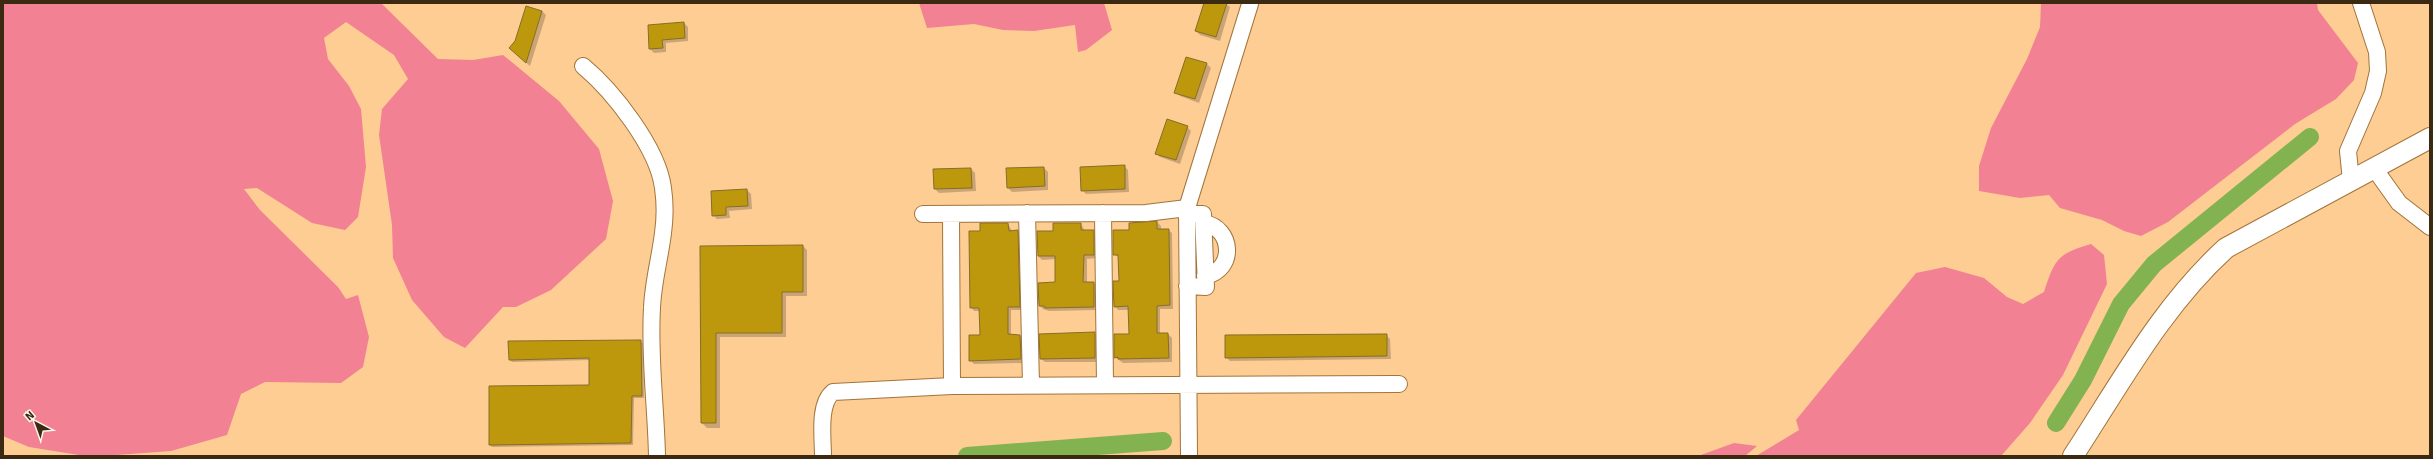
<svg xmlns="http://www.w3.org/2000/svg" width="2433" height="459" font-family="Signika,sans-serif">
<rect width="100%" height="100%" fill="#fecd93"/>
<!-- forest -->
<path fill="#f28194" d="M3,3H381L438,59L473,60L503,55L559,101L599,149L613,201L606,239L551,290L516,307H503L465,348L444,337L412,300L393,258L392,225L379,135L382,109L408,79L394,55L346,22L324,38L328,59L349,86L361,109L366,167L358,217L345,230L312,223L257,188L244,189L260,210L338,287L346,299L358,295L369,337L363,367L341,383L265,382L241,394L227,435L171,451L103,456H85L29,447L3,436Z
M919,3H1104L1112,30L1086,50L1078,52L1075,25L1034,31L1003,30L974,24L927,28Z
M2041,3H2317L2318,10L2358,63L2354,80L2336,99L2295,124L2168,222L2141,236L2124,231L2102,220L2060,208L2049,195L2020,198L1979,191V166L1991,128L2027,59L2040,27Z
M2091,244L2104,255L2107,284L2063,375L2030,423L2001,456H1756L1799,430L1796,420L1916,273L1945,267L1984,278L2007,297L2023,304L2044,292C2055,259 2057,254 2091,244Z
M1734,443L1757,446L1745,456H1698Z"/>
<!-- shadow -->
<path fill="#0003" d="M1205,3H1225L1230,7L1220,41L1200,35L1196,31Z
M542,11L546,15L530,66L514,52Z
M684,23L688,27V41L666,43V52L654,53L650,49L649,26Z
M1207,64L1211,68L1199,103L1180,96L1176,92Z
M1187,127L1191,131L1180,164L1160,157L1157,154Z
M1124,166L1128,170L1129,192L1086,194L1082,190Z
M1044,168L1048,172V190L1012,192L1008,188Z
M971,169L975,173L976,191L939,193L935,189Z
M747,190L751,194L752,209L729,211L730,218L717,219L713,215Z
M1157,222L1161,226V230H1168L1172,233L1173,309H1160V334H1168L1172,338V362L1123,363L1115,357L1130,335L1129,310H1118L1115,306L1120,282V258L1114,254L1130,231Z
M1008,224L1012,231H1018L1021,235L1023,310H1011V335L1020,336L1024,339V363L974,364L970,360L981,336L980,311H974L971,307L981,232Z
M1081,224L1085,231H1092L1096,235L1097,258L1087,259V283H1094L1098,286V310L1049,311L1043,309L1040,306L1056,283V259L1042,260L1038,256L1054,232Z
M803,246L807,250V296H786V337H720V428H707L702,423L701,247Z
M1094,333L1098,337L1099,362H1045L1041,359Z
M1386,335L1390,339L1391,359L1230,361L1226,357Z
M640,341L643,343L644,398H634L633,445L492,447L490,445L590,386V360L512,362L510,360Z"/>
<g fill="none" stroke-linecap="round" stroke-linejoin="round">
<!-- canal -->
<path stroke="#83b350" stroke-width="18" d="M2056,423L2083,380L2121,304L2154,264L2310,137
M967,456L1163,441"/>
</g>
<!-- building -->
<path fill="#bd980d" stroke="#856e28" d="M1204,3H1227L1216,37L1195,31Z
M526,6L542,11L526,63L509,48L515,41Z
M684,22L685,38L662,40L663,48L649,49L648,25Z
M1186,57L1207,63L1195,99L1174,93Z
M1167,119L1188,126L1176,160L1155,154Z
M1125,165V189L1081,191L1080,167Z
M1044,167L1045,186L1007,188L1006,168Z
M971,168L972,188L934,189L933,169Z
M747,189L748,206L726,207V215L712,216L711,191Z
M1157,221V229H1169L1170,305L1157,306V333H1168L1169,358L1118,359V357L1114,358V334H1129L1128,306L1114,307L1113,281H1119L1118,255H1113V230H1129V223Z
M980,223H1008L1009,231L1018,230L1020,307H1008V334L1020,335L1021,359L969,361V335H980L979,308H970L969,231H980Z
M1053,223H1081V230H1094V255H1084L1083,282H1094V307L1045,308L1044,306H1039L1038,283L1055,282V256H1038L1037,231H1053Z
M803,245V292H782V333H716V423H701L700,246Z
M1095,332V358L1040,359L1039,334Z
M1387,334V356L1225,358V335Z
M641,340L642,396H632L631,443L489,445V386L589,385V358L509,360L508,341Z"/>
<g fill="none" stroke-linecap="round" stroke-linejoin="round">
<defs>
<path id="minor" d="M583,66C613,91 658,148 663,188C665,202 665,219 663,233C660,258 653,282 652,308C649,357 656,407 657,456
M2374,168L2399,203L2430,227
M2351,181L2348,151L2373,93L2378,71L2377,52L2361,3
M1027,213L1031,385
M1103,213L1105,384
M923,214L1146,213L1187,208
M951,214L952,386
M1187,214H1203L1206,287L1187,286
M1204,223C1233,228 1236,270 1205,276
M823,456C823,438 818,404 833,392L952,386L1399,384
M1189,456L1187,208L1250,4"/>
<path id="tertiary" d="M2073,456C2120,384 2162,306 2226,248L2430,138"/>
</defs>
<!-- minor casing -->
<use href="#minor" stroke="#a1743b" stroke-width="18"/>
<!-- tertiary casing -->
<use href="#tertiary" stroke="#a1743b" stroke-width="22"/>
<!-- minor -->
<use href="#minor" stroke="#fff" stroke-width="16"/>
<!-- tertiary -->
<use href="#tertiary" stroke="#fff" stroke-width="20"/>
</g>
<!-- border -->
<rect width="2433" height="459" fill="none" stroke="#3c2911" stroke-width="8"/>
<!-- north arrow -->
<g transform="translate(36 423) rotate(319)" stroke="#fcf7f1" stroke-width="3" paint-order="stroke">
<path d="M0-3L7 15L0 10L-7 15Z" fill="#3c2911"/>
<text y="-6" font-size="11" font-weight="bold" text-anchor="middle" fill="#3c2911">N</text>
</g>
</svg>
